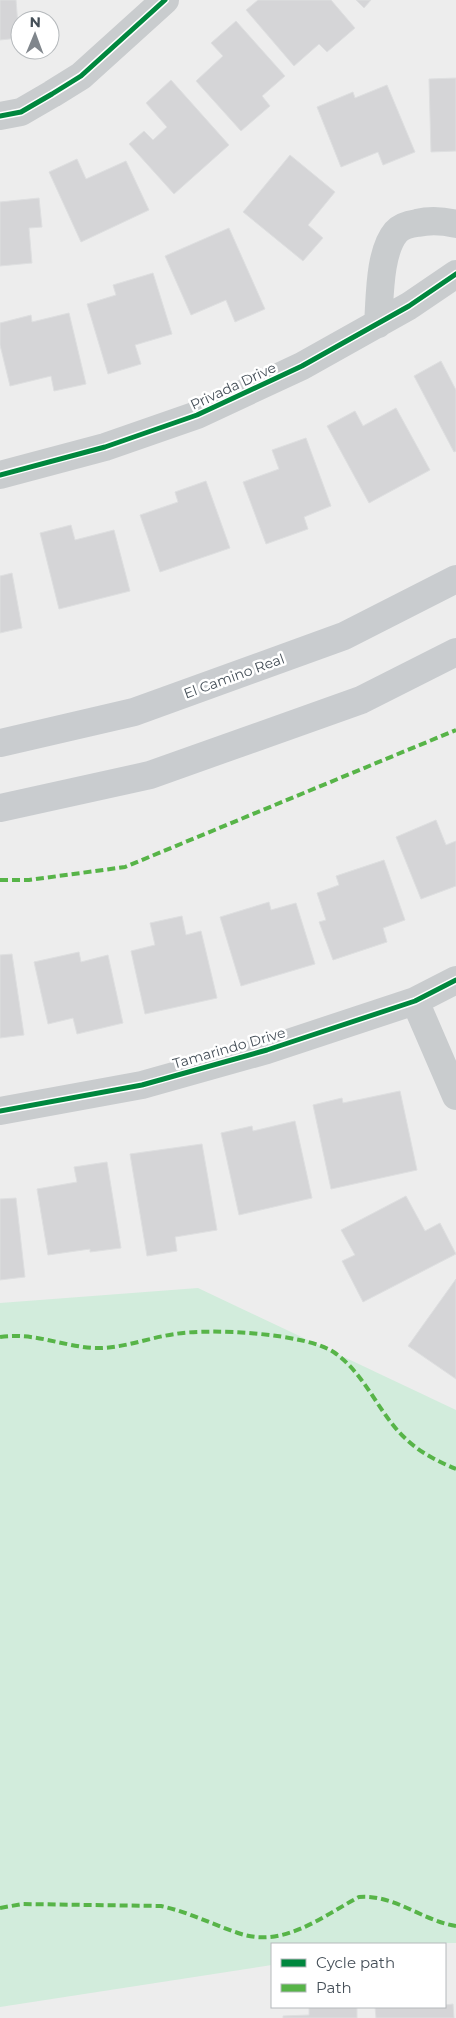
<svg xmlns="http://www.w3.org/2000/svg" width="456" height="2018" font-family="Montserrat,sans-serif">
<rect width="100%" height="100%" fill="#ededed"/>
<!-- green -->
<path fill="#d2ecdc" d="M198,1288L456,1410V1943L272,1944V1965L0,2007V1303Z"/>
<!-- building -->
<path fill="#d5d5d7" stroke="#dedfe0" d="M0,0H16L19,38L0,40Z
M258,0H331L355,28L327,52L319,44L294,66L246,10Z
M356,0H371L364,8Z
M236,21L285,76L262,96L270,106L241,131L196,81L223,56L211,43Z
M456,78V151L431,152L429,79Z
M171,80L229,145L174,194L129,144L144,131L153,140L167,127L146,103Z
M387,85L415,152L383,165L378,152L341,167L317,107L353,92L355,98Z
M290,155L335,192L308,225L323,238L303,261L243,212Z
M77,159L86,179L126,161L149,210L81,242L49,172Z
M39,198L42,227L29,228L32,263L0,266V202Z
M229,228L265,309L235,322L226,300L191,315L165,256Z
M153,273L172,334L135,345L141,364L108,374L87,304L116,295L113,285Z
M69,313L86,384L54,391L51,376L10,386L0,345V323L31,315L32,322Z
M441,361L456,390V451L454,452L414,376Z
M396,408L430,470L369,503L327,426L355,411L363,426Z
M306,438L331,506L304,517L308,529L266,544L243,482L279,469L272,450Z
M206,481L230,548L160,572L140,515L178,502L175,492Z
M71,525L75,540L114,530L130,591L59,609L40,533Z
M12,573L22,628L0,633V576Z
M436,820L446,845L456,841V886L421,899L396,837Z
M384,860L405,920L383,928L387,942L333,960L319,922L326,920L317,893L339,885L336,876Z
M269,902L271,910L296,903L315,964L241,986L220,917Z
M182,916L186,935L201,931L217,998L145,1014L131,951L155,945L150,923Z
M79,952L81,962L108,955L123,1023L77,1034L73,1018L48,1024L34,962Z
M12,954L24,1035L0,1038V955Z
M400,1091L417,1170L331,1189L313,1105L342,1098L343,1103Z
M295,1121L312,1198L239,1215L221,1133L252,1126L253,1131Z
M202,1144L217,1230L175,1237L177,1251L147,1256L130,1154Z
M107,1162L121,1248L90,1252V1249L48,1255L37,1189L77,1182L74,1167Z
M406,1196L425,1231L440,1223L456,1254L363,1302L342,1261L355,1255L341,1230Z
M16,1198L25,1277L0,1280V1199Z
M456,1279V1379L408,1346Z
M453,2004L454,2018H376L375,2007H445V2005Z
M309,2007H357V2018H283V2016L309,2015Z"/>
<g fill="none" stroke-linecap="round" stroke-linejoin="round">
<!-- street -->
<path stroke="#c9ccce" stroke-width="28" d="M0,116L21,112L52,94L81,76L165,0
M378,324C380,298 379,252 396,232C401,226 410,224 417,223C430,220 444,221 456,224
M0,475L105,447L197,415L302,366L409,306L456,274
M415,1001L456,1096
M0,1111L142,1085L267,1050L415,1001L456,980"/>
<!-- secondary -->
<path stroke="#c9cccf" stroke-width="28" d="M0,743L134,712L344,636L456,579
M0,808L150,775L361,700L456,652"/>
<!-- quiet -->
<path stroke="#57b448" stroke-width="4" stroke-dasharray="8 4" stroke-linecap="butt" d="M0,880H29L125,867L456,730
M0,1337C34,1332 61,1346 94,1348C122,1349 147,1338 175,1334C210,1328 307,1333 335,1353C367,1376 379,1415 407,1440C421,1453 439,1462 456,1469
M0,1908L22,1904L161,1906C188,1912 212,1924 238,1933C283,1949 321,1917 359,1897C394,1894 423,1921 456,1926"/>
<defs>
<path id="cycleway" d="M0,116L21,112L52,94L81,76L165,0
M0,475L105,447L197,415L302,366L409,306L456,274
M0,1111L142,1085L267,1050L415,1001L456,980"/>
</defs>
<!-- cycleway casing -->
<use href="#cycleway" stroke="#fff" stroke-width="8"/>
<!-- cycleway -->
<use href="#cycleway" stroke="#00873e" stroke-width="5"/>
</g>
<g text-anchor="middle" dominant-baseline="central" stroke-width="5" stroke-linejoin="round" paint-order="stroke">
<!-- street labels -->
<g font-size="14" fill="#454f58" stroke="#fff">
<text transform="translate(233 386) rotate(-25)">Privada Drive</text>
<text transform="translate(234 676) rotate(-20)">El Camino Real</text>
<text transform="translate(229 1048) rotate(-16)">Tamarindo Drive</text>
</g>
</g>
<!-- legend -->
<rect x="271" y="1943" width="175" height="65" fill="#ffffff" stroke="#b5b9bc"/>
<rect x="281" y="1959" width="25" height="8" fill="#00873e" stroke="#b5b9bc"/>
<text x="316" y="1968" font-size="15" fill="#454f58">Cycle path</text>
<rect x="281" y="1984" width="25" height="8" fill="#57b448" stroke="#b5b9bc"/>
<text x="316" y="1993" font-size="15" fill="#454f58">Path</text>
<!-- north arrow -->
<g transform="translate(35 35) rotate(1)"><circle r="24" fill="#ffffff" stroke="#b5b9bc"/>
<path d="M0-4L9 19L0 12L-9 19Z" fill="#80868c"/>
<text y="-8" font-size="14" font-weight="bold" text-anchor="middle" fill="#454f58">N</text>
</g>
</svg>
